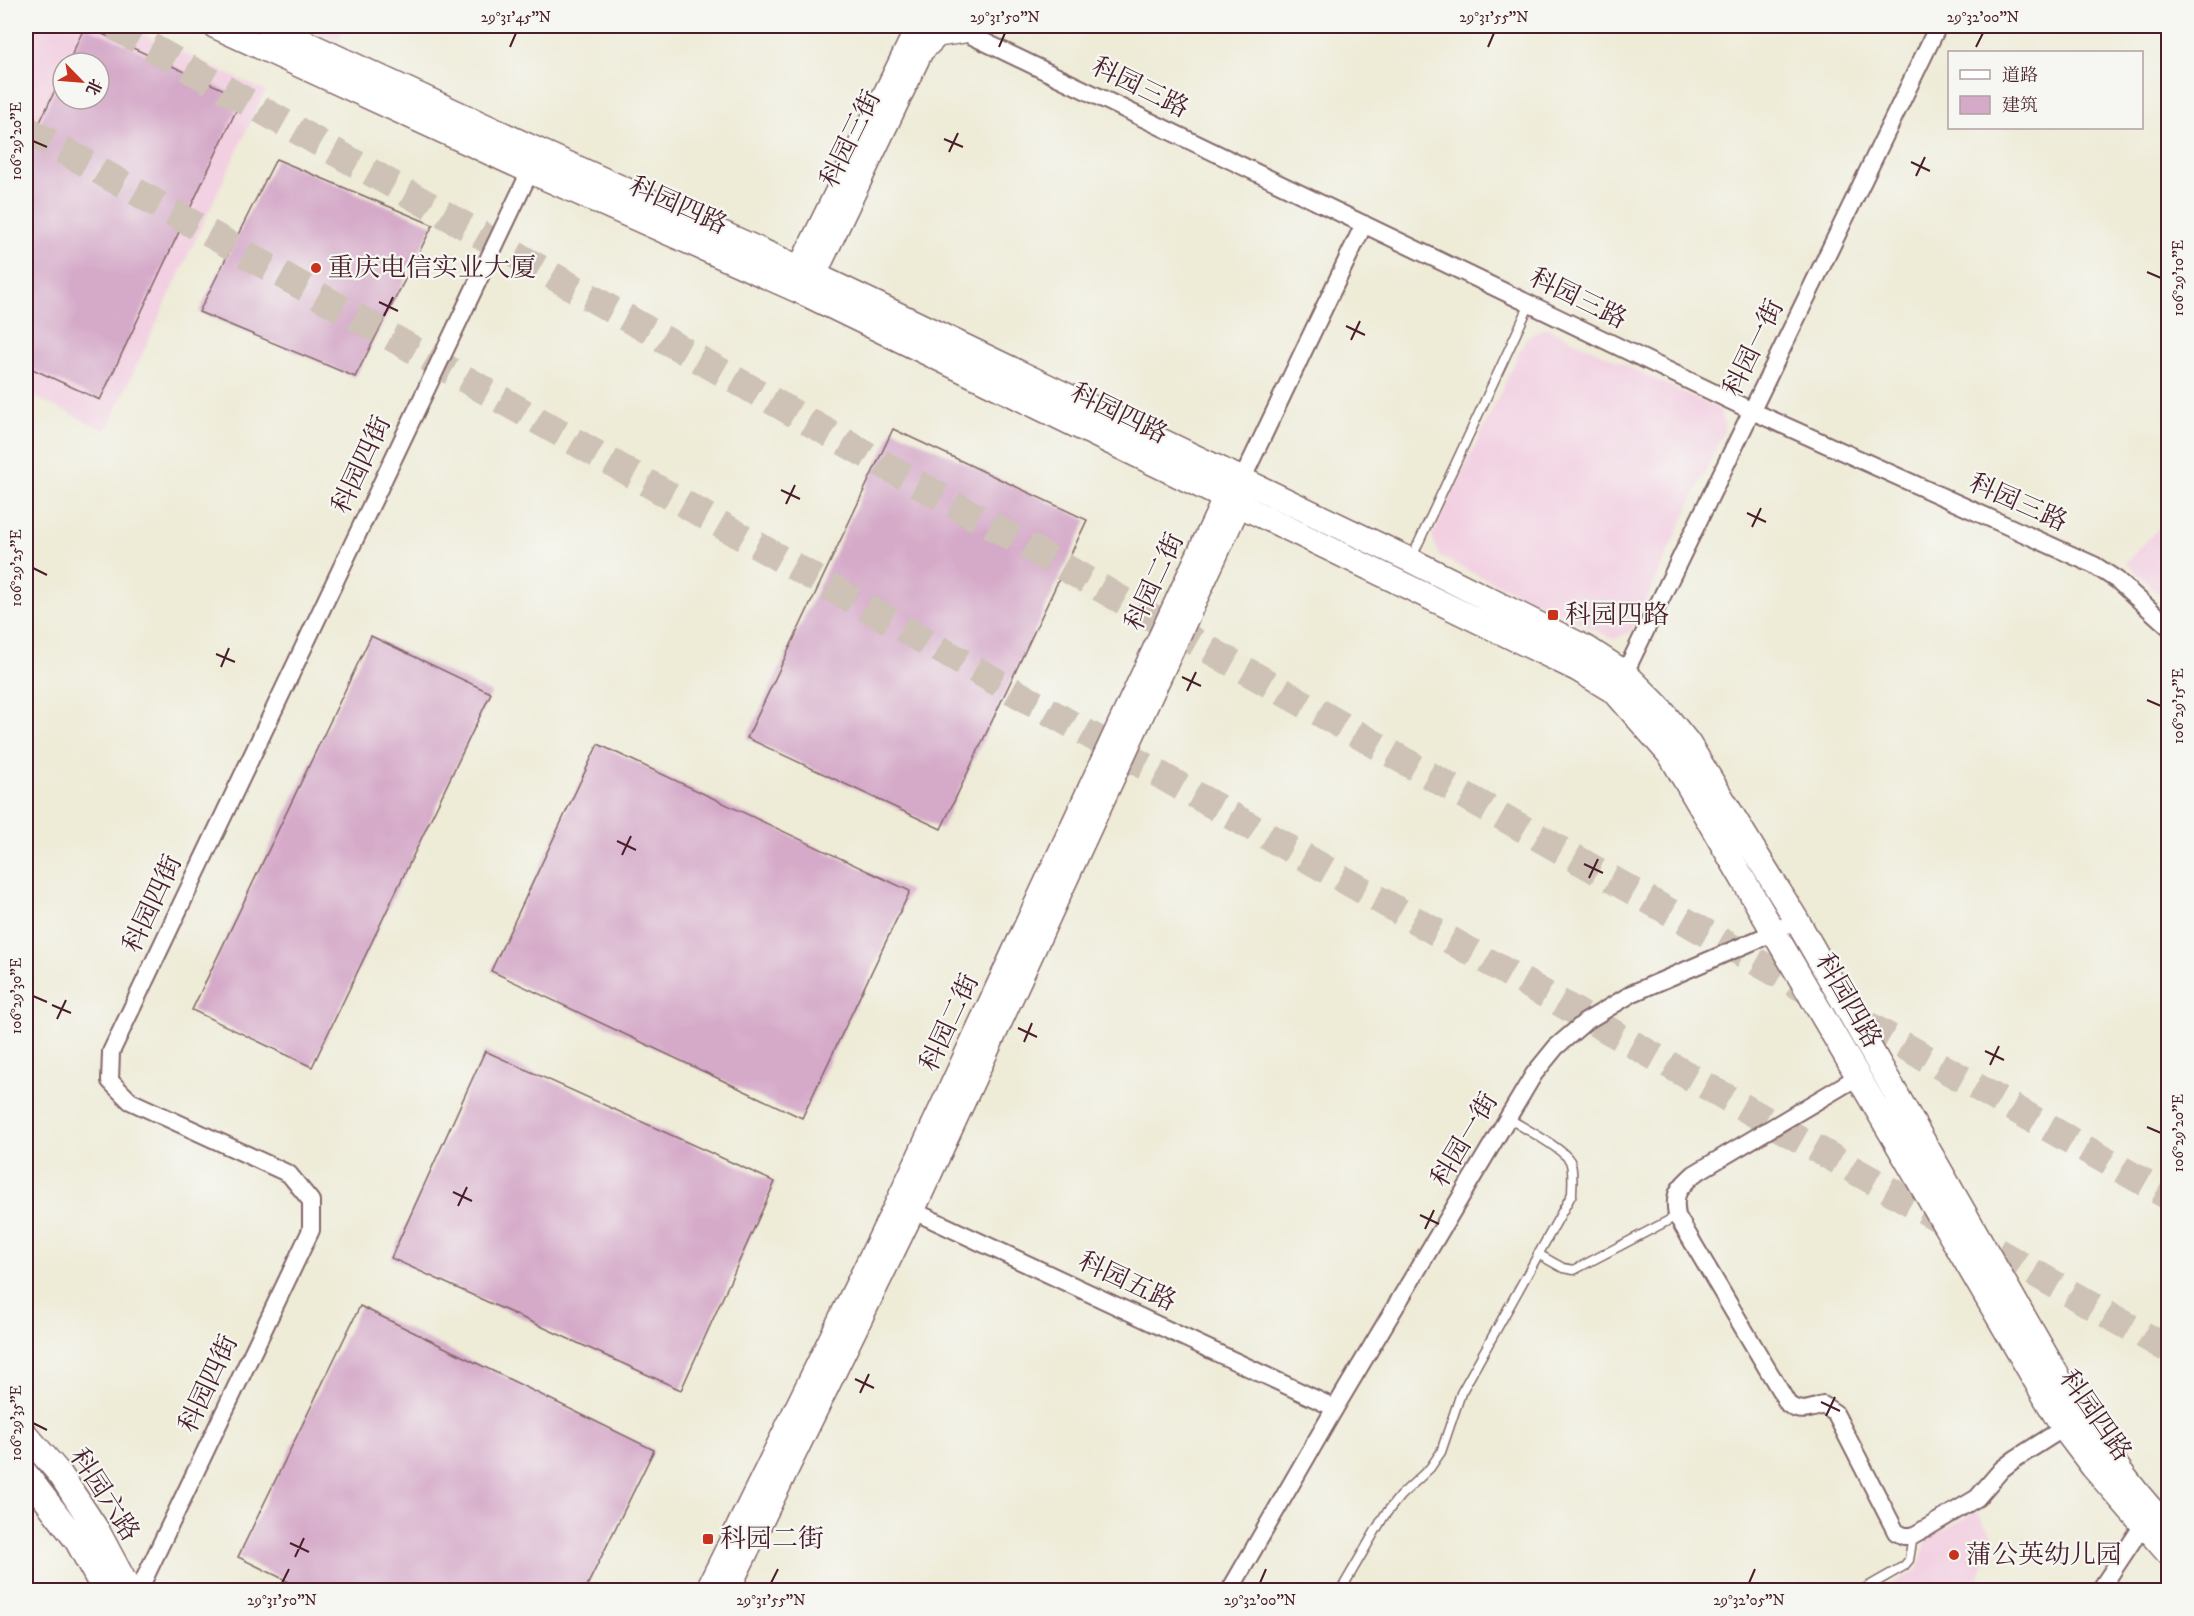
<svg xmlns="http://www.w3.org/2000/svg" width="2194" height="1616" font-family="'IM FELL DW Pica','Noto Serif SC',serif">
<rect width="100%" height="100%" fill="#f6f6f2"/>
<filter id="ink" filterUnits="userSpaceOnUse"><feTurbulence type="fractalNoise" baseFrequency=".0167" numOctaves="2"/><feDisplacementMap in="SourceGraphic" scale="12" xChannelSelector="R" yChannelSelector="G"/><feConvolveMatrix kernelMatrix="1 2 1 2 8 2 1 2 1" color-interpolation-filters="sRGB"/></filter>
<filter id="wash" filterUnits="userSpaceOnUse"><feTurbulence type="fractalNoise" baseFrequency=".008" numOctaves="4" result="noise"/><feDisplacementMap in="SourceGraphic" scale="24" xChannelSelector="R" yChannelSelector="G"/><feGaussianBlur stdDeviation="1.35" result="paint"/><feColorMatrix in="noise" values="0 0 0 0 0 0 0 0 0 0 0 0 0 0 0 0 0 1.4 0 .05"/><feComposite in="paint" operator="in"/></filter>
<g filter="url(#wash)">
<rect width="100%" height="100%" fill="#eeebd7"/>
<!-- built -->
<path fill="#f2cfe1" fill-rule="evenodd" d="M26,26H125L265,91L106,431L26,393ZM63,63H99V99H63Z
M303,26H346L338,42Z
M1546,327L1720,410L1725,429L1631,632L1614,639L1440,557L1432,537L1526,338Z
M2168,518V602L2126,563Z
M1977,1511L1991,1534L1976,1590H1881L1918,1570L1927,1539Z"/>
<g id="blocks">
<!-- building -->
<path fill="#d5aac9" d="M85,26L242,98L100,400L26,366V152L63,73V99H99V63H68Z
M276,159L433,225L355,377L199,312Z
M893,429L1087,520L941,829L747,738Z
M371,636L491,693L312,1067L192,1010Z
M598,744L910,891L802,1118L491,971Z
M485,1051L775,1182L681,1390L391,1258Z
M360,1306L654,1450L585,1590H306L238,1557Z"/>
</g>
</g>
<g filter="url(#ink)">
<use href="#blocks" fill-opacity="0" stroke="#836667" stroke-width="1.5"/>
<g fill="none" stroke-linecap="round" stroke-linejoin="round">
<!-- trunk-tunnel -->
<path stroke="#cdc2b5" stroke-width="28" stroke-dasharray="28 14" stroke-linecap="butt" d="M114,26L2168,1196
M26,129L2168,1349"/>
<defs>
<path id="service" d="M1411,559L1530,304
M1538,1254L1563,1268L1574,1270L1677,1216
M1341,1590L1384,1516L1400,1496L1430,1468L1441,1452L1461,1393L1572,1194C1572,1184 1574,1171 1570,1161C1563,1148 1522,1127 1508,1118
M1862,1590L1904,1566L1909,1560L1913,1536"/>
<path id="minor" d="M960,26L964,32L1752,411L2094,565L2117,580L2168,626
M1242,480L1364,224
M1621,681L1938,26
M1859,1076L1694,1174C1678,1189 1673,1193 1677,1216L1788,1404C1800,1414 1810,1409 1823,1405L1835,1413L1896,1532L1904,1536H1913L1977,1498L2002,1469L2015,1459L2073,1422
M905,1207L1335,1408
M139,1590L311,1230V1201L289,1174L130,1101L110,1081L111,1052L534,163
M1230,1590L1335,1408L1534,1074L1556,1047L1585,1022L1633,993L1775,932L1796,919
M2100,1590L2143,1525"/>
<path id="tertiary" d="M792,281L917,26
M808,291L922,52L938,36L964,32
M706,1590L896,1203L1224,497L1235,486
M729,1590L914,1211L1240,505L1241,490"/>
<path id="secondary" d="M215,26L530,171L806,294L1577,669L1615,692L1671,756L2062,1426L2093,1467L2168,1553
M269,26L539,151L815,275L1410,560L1588,649L1625,673L1658,706L1688,743L1796,919L2081,1417C2108,1455 2135,1494 2168,1527
M26,1435L60,1474L97,1530L129,1590
M26,1474L77,1541L104,1590"/>
</defs>
<!-- service casing -->
<use href="#service" stroke="#836667" stroke-width="11"/>
<!-- minor casing -->
<use href="#minor" stroke="#836667" stroke-width="20"/>
<!-- tertiary casing -->
<use href="#tertiary" stroke="#836667" stroke-width="24"/>
<!-- secondary casing -->
<use href="#secondary" stroke="#836667" stroke-width="27"/>
<!-- service -->
<use href="#service" stroke="#fff" stroke-width="8"/>
<!-- minor -->
<use href="#minor" stroke="#fff" stroke-width="16"/>
<!-- tertiary -->
<use href="#tertiary" stroke="#fff" stroke-width="21"/>
<!-- secondary -->
<use href="#secondary" stroke="#fff" stroke-width="24"/>
</g>
</g>
<!-- ticks -->
<path fill="none" stroke="#4a1f2b" stroke-width="2" d="M510,47L516,33M999,47L1005,33M1488,47L1494,33M1976,47L1983,33M944,139L963,147M33,141L47,147M949,152L958,133M1911,162L1930,171M1916,176L1925,157M2147,272L2161,278M379,302L398,311M384,316L393,297M1346,326L1365,335M1351,340L1360,321M781,490L800,499M786,504L795,485M1747,513L1766,522M1752,527L1761,508M33,568L47,575M216,654L235,662M221,667L229,648M1182,677L1201,686M1187,691L1196,672M2147,700L2161,706M617,841L636,850M622,855L631,836M1584,864L1603,873M1589,878L1598,859M33,996L47,1002M52,1005L71,1013M57,1019L66,1000M1018,1028L1037,1037M1024,1042L1032,1023M1985,1051L2004,1060M1990,1065L1999,1046M2147,1127L2161,1133M453,1192L472,1201M458,1206L467,1187M1420,1215L1439,1224M1425,1229L1434,1210M855,1379L874,1388M860,1393L869,1374M1821,1402L1840,1411M1826,1416L1835,1397M33,1423L47,1430M290,1543L309,1552M295,1557L304,1538M282,1583L289,1569M771,1583L778,1569M1260,1583L1266,1569M1749,1583L1755,1569"/>
<!-- markers -->
<g fill="#c8321e" stroke="#f6f6f2" stroke-width="2">
<circle cx="316" cy="268" r="6"/>
<rect x="1547" y="609" width="12" height="12" rx="3"/>
<rect x="702" y="1533" width="12" height="12" rx="3"/>
<circle cx="1954" cy="1555" r="6"/>
</g>
<g text-anchor="middle" dominant-baseline="central" stroke-width="4.5" stroke-linejoin="round" paint-order="stroke">
<!-- street labels -->
<g font-size="26" fill="#4a1f2b" stroke="#f6f6f2">
<text transform="translate(1140 88) rotate(26)">科园三路</text>
<text transform="translate(851 139) rotate(-64)">科园三街</text>
<text transform="translate(678 206) rotate(24)">科园四路</text>
<text transform="translate(1578 299) rotate(26)">科园三路</text>
<text transform="translate(1754 348) rotate(-64)">科园一街</text>
<text transform="translate(1119 414) rotate(26)">科园四路</text>
<text transform="translate(362 465) rotate(-65)">科园四街</text>
<text transform="translate(2018 503) rotate(24)">科园三路</text>
<text transform="translate(1155 582) rotate(-65)">科园二街</text>
<text transform="translate(153 904) rotate(-65)">科园四街</text>
<text transform="translate(1848 1001) rotate(60)">科园四路</text>
<text transform="translate(950 1023) rotate(-65)">科园二街</text>
<text transform="translate(1465 1140) rotate(-59)">科园一街</text>
<text transform="translate(1127 1282) rotate(25)">科园五路</text>
<text transform="translate(209 1384) rotate(-65)">科园四街</text>
<text transform="translate(2095 1416) rotate(55)">科园四路</text>
<text transform="translate(104 1495) rotate(57)">科园六路</text>
</g>
<!-- poi labels -->
<g font-size="26" fill="#4a1f2b" stroke="#f6f6f2" text-anchor="start">
<text x="328" y="268">重庆电信实业大厦</text>
<text x="1565" y="615">科园四路</text>
<text x="720" y="1539">科园二街</text>
<text x="1966" y="1555">蒲公英幼儿园</text>
</g>
</g>
<!-- margin -->
<rect width="2194" height="1616" fill="none" stroke="#f6f6f2" stroke-width="66"/>
<!-- legend -->
<rect x="1948" y="51" width="195" height="78" fill="#f6f6f2" stroke="#b1a0a2" stroke-width="1.5"/>
<rect x="1960" y="70" width="30" height="9" fill="#ffffff" stroke="#b1a0a2" stroke-width="1.5"/>
<text x="2002" y="81" font-size="18" fill="#4a1f2b">道路</text>
<rect x="1960" y="96" width="30" height="18" fill="#d5aac9" stroke="#b1a0a2" stroke-width="1.5"/>
<text x="2002" y="111" font-size="18" fill="#4a1f2b">建筑</text>
<!-- north arrow -->
<g transform="translate(81 81) rotate(115)"><circle r="28" fill="#f6f6f2" stroke="#b1a0a2" stroke-width="1.5"/>
<path d="M0-4.5L10 22L0 15L-10 22Z" fill="#c8321e"/>
<text y="-9" font-size="16" font-weight="bold" text-anchor="middle" fill="#4a1f2b">北</text>
</g>
<rect x="33" y="33" width="2128" height="1550" fill="none" stroke="#4a1f2b" stroke-width="2"/>
<g font-size="15" text-anchor="middle" fill="#4a1f2b">
<text x="516" y="22">29°31'45"N</text>
<text x="1005" y="22">29°31'50"N</text>
<text x="1494" y="22">29°31'55"N</text>
<text x="1983" y="22">29°32'00"N</text>
<text transform="translate(16 141) rotate(-90)" y="5">106°29'20"E</text>
<text transform="translate(2178 278) rotate(-90)" y="5">106°29'10"E</text>
<text transform="translate(16 568) rotate(-90)" y="5">106°29'25"E</text>
<text transform="translate(2178 706) rotate(-90)" y="5">106°29'15"E</text>
<text transform="translate(16 996) rotate(-90)" y="5">106°29'30"E</text>
<text transform="translate(2178 1133) rotate(-90)" y="5">106°29'20"E</text>
<text transform="translate(16 1423) rotate(-90)" y="5">106°29'35"E</text>
<text x="282" y="1605">29°31'50"N</text>
<text x="771" y="1605">29°31'55"N</text>
<text x="1260" y="1605">29°32'00"N</text>
<text x="1749" y="1605">29°32'05"N</text>
</g>
</svg>
